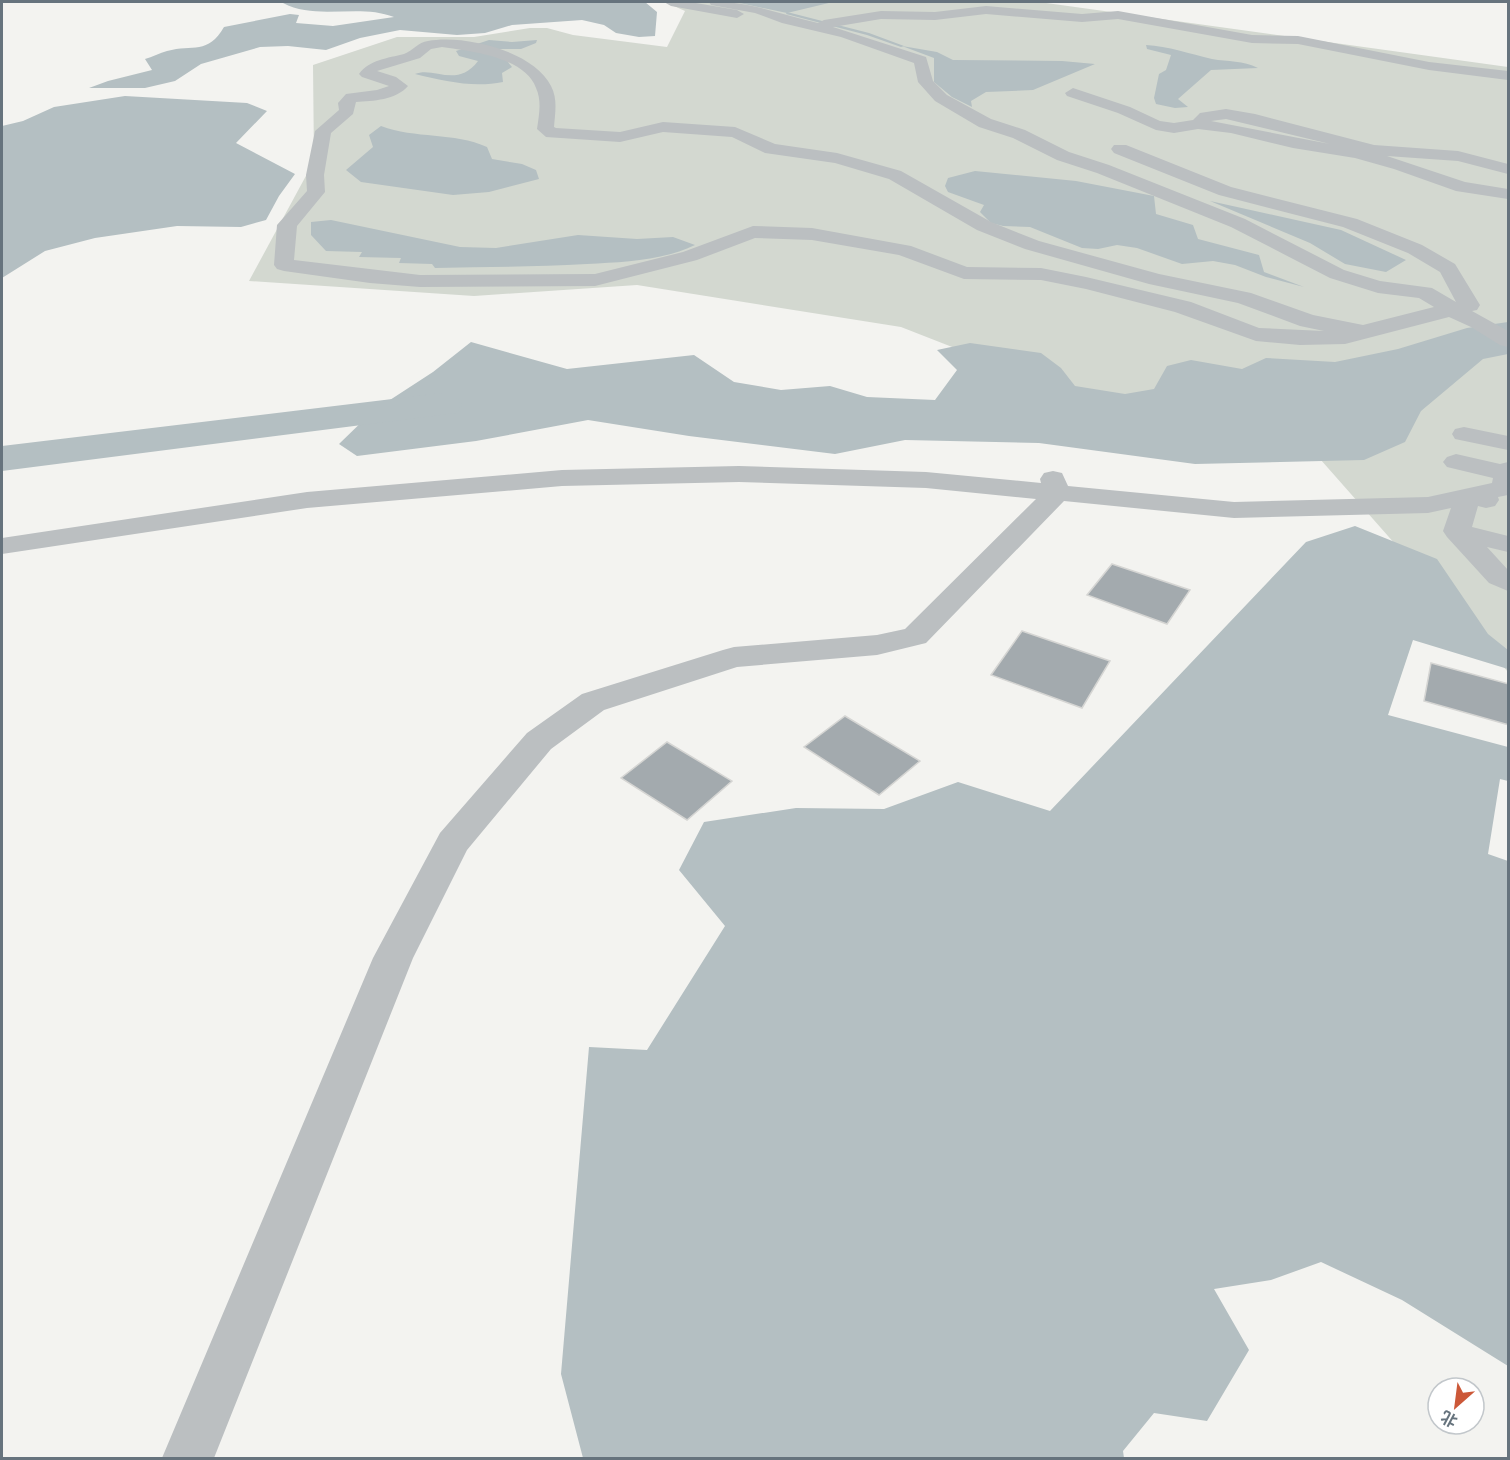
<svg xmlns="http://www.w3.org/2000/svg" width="1510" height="1460" font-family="Montserrat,'Noto Sans SC',sans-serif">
<rect width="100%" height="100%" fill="#f3f3f0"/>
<!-- green -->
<path fill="#d3d8d0" d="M665,2H1039L1508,67V672L1313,451L1123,414L901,327L637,285L474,296L249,281L314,161L313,65L397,37H474L530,28H547L573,35L667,47L685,11Z"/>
<!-- water -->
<path fill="#b4bfc2" d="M288,2L527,3L645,2L657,12L655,36L639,37L616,33L604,25L582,20L512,25L485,33L457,35L400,30L360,38L326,50L288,46L260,47L201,64L175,81L145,88H89L108,81L152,70L145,59C152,57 160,53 167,51C193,44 208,55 224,27L290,14L299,15L296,23L333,26L394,17C359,3 317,21 283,3Z
M735,2H833L787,13Z
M489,40L512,42L537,40L536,43L521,49H497L512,67L502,73L503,82C473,88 444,81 415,74C434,66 457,89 478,61L459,56L456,51Z
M1146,45C1168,46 1190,54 1212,59C1228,62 1243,60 1258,68L1211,70L1178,99L1188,107L1175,108L1156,104L1154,98L1159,74L1166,70L1171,55L1147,49Z
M902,46L937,52L953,60L1062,61L1095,64L1033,90L986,92L971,101L972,107L952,97L934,82V58Z
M125,96L247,103L267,111L236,143L295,174L279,196L266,220L241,227L177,226L95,238L45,251L2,278V126L23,121L54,107Z
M381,126C415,139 454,132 487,147L492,159L522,164L536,170L539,179L489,192L453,195L361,182L346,170L373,147L369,135Z
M975,171L1076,181L1154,196L1156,214L1193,225L1198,239L1259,255L1264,272L1304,287L1266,277L1235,265L1213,261L1182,264L1137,248L1117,245L1098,249L1082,248L1030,227L1003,226L991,223L980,212L984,205L948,192L945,186L948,178Z
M1210,201L1341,230L1406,260L1386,272L1345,264L1310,243Z
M331,220L460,247L496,248L578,235L637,239L673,237L695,245C661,261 624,262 587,264C536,267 486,267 435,268L432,264L399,263L401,258L359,257L362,252L326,251L311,235V222Z
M1508,322V354L1483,359L1421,411L1405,442L1364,460L1195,464L1039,443L905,440L835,454L689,436L588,420L476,441L357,456L339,444L373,411L433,372L471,342L567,369L694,355L734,382L781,390L830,386L867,397L935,400L957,370L937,350L970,343L1041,353L1061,368L1075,386L1125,394L1154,389L1167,366L1191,360L1242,369L1266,358L1335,362L1398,349L1467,328Z
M1355,526L1437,559L1488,634L1508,650V669L1413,640L1388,715L1508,747V781L1500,779L1488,854L1508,861V1366L1402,1300L1321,1262L1271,1280L1214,1289L1249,1350L1207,1421L1154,1413L1123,1451L1124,1458H583L561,1374L589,1047L647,1050L725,926L679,870L704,822L796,808L884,809L958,782L1050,811L1306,542Z"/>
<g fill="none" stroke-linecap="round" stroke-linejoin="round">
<!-- stream -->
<path fill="#b4bfc2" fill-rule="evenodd" d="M787,12L869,33L904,46L901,47L867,35L786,14Z"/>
<!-- river -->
<path fill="#b4bfc2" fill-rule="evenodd" d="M442,393L456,397L462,405L456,413L2,471V446Z"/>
</g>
<!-- building -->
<path fill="#a3aaae" stroke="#d5d5d3" stroke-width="1.5" d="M1112,564L1190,590L1167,624L1087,595Z
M1022,631L1110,661L1082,708L991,675Z
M1431,663L1509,684V725L1424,701Z
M845,716L920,761L879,795L804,747Z
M667,742L732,781L687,820L621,778Z"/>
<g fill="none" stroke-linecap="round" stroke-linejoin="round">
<!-- minor -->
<path fill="#bbbfc1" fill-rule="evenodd" d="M664,2H690L737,10L744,14L737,18L671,6Z
M709,2C747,0 781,15 818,23L824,20L881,11L935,12L986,6L1082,14L1118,11L1252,35L1298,36L1429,62L1508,71V80L1429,70L1298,44L1252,43L1118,19L1082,22L986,14L935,20L881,19L833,27L926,57L933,81L947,95L991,119L1025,130L1069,152L1109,165L1245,219L1344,270L1380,281L1432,288L1456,302L1440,272L1408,253L1343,227L1219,195L1114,153L1111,149L1114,145H1126L1231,187L1357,219L1422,245L1455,264L1480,305L1477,310L1472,311L1508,331V347L1500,345L1471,327L1449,317L1345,344L1300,345L1256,341L1175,312L1086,289L1041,280L964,279L899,255L812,240L755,238L697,260L595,286L420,287L370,283L284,271L277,269L274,265L277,225L307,191L306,175L315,131L339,110L338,103L346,94L377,90L389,86L362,77L359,74C369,60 388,58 404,54C413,51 418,42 428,41C463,34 534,51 551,86C558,99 555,113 554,127L556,128L620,132L663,122L735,127L775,144L837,153L901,171L991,222L1039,241L1159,274L1251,293L1313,315L1363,325L1434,307L1419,298L1378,293L1330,278L1231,227L1097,173L1057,160L1013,138L979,127L935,101L918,82L914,63L841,37L782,23L755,13L711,5ZM442,47C470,51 525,57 536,88C542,101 539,115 537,129L546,137L620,142L663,132L732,137L765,153L835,163L889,179L977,230L1025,249L1149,284L1238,303L1300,326L1324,331L1259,328L1191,302L1086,277L1041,268L967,267L911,246L812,228L753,226L683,252L595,274L420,275L294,260L297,226L325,192L324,175L331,133L353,114L356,102C373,101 396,100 408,86L396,77L377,71L420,58L431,49Z
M1073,88L1130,107L1160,121L1174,123L1193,120L1200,113L1226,109L1255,114L1374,145L1458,151L1508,164V174L1458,161L1387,156L1465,182L1508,189V199L1456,191L1394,169L1355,158L1293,148L1231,133L1198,129L1174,133L1156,130L1118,113L1067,96L1065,93ZM1226,119L1330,144L1211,121Z
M1464,427L1508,436V450L1455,439L1452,434L1455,429Z
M1456,454L1500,464L1508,462V495L1498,497L1499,500L1495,506L1486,508L1478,506L1472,527L1508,536V552L1487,547L1508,570V591L1489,583L1447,537L1443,531L1451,508L1428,513L1234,518L1064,501L926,643L877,655L737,667L604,710L551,749L467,850L413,958L214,1458H162L373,958L440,833L527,733L582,694L723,650L734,647L877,635L905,629L1036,499L926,488L739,482L562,486L307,508L2,554V538L307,492L562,470L739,466L926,472L1041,483L1040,479L1044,473L1053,471L1062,473L1068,486L1234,502L1428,497L1492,483L1493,478L1447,467L1443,462L1447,457Z"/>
</g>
<!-- border -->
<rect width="1510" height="1460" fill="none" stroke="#66737d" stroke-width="6"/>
<!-- north arrow -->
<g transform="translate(1456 1406) rotate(208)"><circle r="28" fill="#ffffff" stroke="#c2c7cb" stroke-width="1.5"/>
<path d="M0-4.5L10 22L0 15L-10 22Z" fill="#cc5838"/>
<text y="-9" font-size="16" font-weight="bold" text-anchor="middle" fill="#66737d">北</text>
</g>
</svg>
